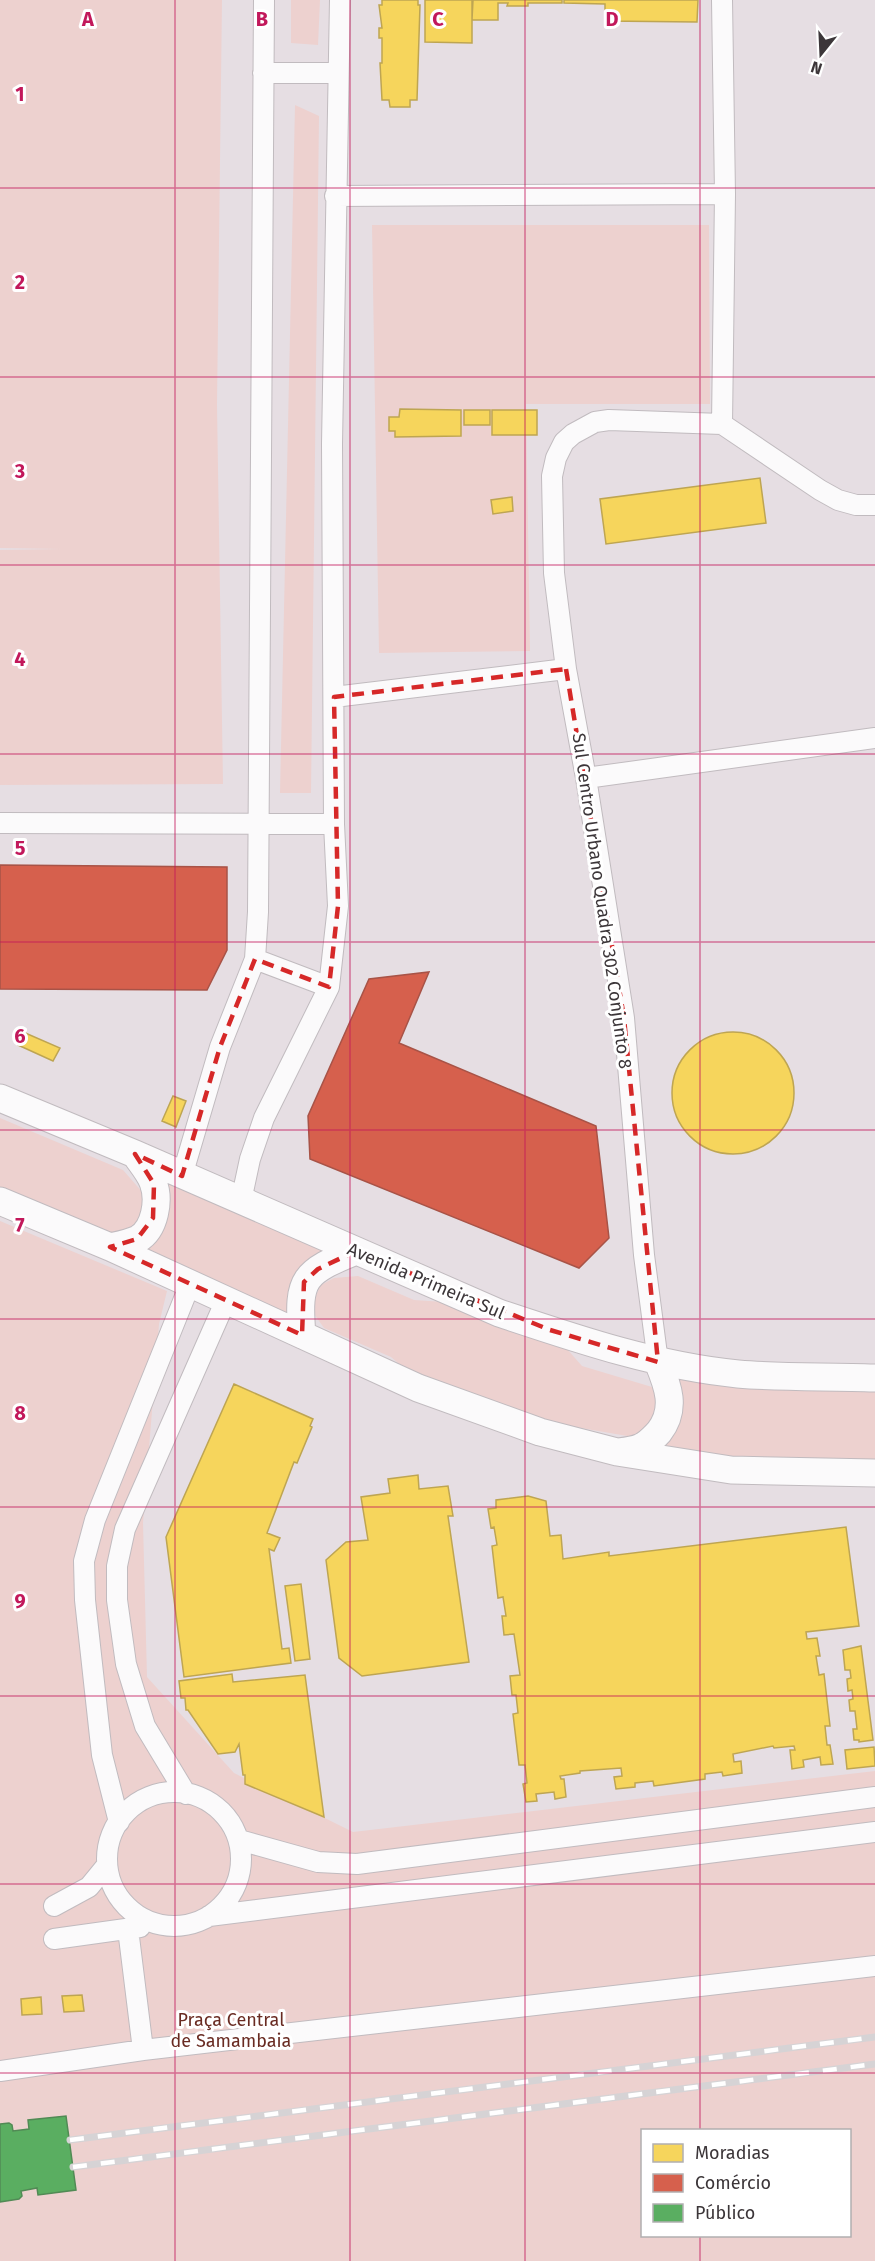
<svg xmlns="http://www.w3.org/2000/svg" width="875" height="2261" font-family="'Fira Sans',sans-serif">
<rect width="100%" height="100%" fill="#e6dee3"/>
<!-- green -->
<path fill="#edd1cf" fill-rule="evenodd" d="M0,0H222L217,405L223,784L0,785V550L61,549L0,548Z
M291,0H320L318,45L291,43Z
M295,105L319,116L311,793H280Z
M372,225H709L710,404H526L530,651L379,653Z
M0,1118L123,1170L144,1194L145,1222L129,1239L92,1229L0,1194Z
M164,1177L327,1249L293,1322L130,1251Z
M0,1221L167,1291L159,1324L143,1523L147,1677L234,1773L353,1832L875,1771V2261H0ZM642,2130H850V2236H642Z
M358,1276L414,1300L444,1302L567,1349L582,1366L652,1387L664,1398L665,1413L633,1437L558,1424H540L412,1375L391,1357L324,1328L314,1314V1299L321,1285L334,1278Z
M668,1378L875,1389V1466L651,1452Z"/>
<!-- homes -->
<path fill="#f6d55c" stroke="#bea552" stroke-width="1.5" d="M382,0H418V5H420L417,100H410V107H390L389,100H382L380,63H382V38H379V28H382L379,5H382Z
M425,0H472V43L425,42Z
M473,0H562V3H528V6H507L508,3H498V20H472Z
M564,0H698L697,22L605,21V4L564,3Z
M400,409L461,410V436L395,437V431H389V417H399Z
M464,410H490V425H464Z
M492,410H537V435H492Z
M760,478L766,523L606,544L600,499Z
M512,497L513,511L493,514L491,500Z
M672 1093a61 61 0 1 1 122 0a61 61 0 1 1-122 0Z
M23,1032L60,1048L53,1061L18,1045Z
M173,1096L186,1101L176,1127L162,1121Z
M234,1384L313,1419L310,1426L312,1427L297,1463L294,1462L267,1533L280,1538L274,1551L269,1549L282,1649L289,1648L291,1663L184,1677L166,1537Z
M418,1475L419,1489L448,1486L453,1516H448L469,1662L362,1676L339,1658L326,1560L346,1542L368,1540L361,1497L390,1493L388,1479Z
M528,1496L546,1501L550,1536L561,1535L563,1559L609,1552V1556L846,1527L859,1626L806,1632L807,1639L817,1638L820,1656H816L819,1675L824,1674L830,1726H825L827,1745H830L833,1764L821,1765L820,1757L803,1760L804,1767L792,1769L790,1750H795L794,1746L774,1748L773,1746L733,1754L734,1762L741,1761L742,1773L723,1776L722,1772L705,1774V1779L654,1786L653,1781L635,1783V1787L616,1789L614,1777L622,1776L621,1768L580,1771V1773L560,1776L561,1779H564L566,1797L555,1799L554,1792L536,1794L537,1801L526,1802L523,1784L527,1783L525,1765H519L513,1714L518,1713L516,1695H512L510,1676L520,1675L514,1634L504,1635L502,1616H506L503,1597L498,1598L492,1546L497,1545L494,1527L491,1528L488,1509L496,1508V1500Z
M301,1584L310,1659L295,1661L285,1586Z
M861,1646L873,1740L859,1742V1740H854L853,1729H857L855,1711H850L849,1700L853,1699L852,1690L848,1691L847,1679L851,1678L850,1670H845L843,1650Z
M232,1674L233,1682L305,1675L324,1817L245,1784V1775H243L239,1744L235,1752L218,1754L188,1710H186L185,1698H181L179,1681Z
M874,1747L875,1766L847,1769L845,1750Z
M82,1995L84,2011L64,2012L62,1996Z
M41,1997L42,2014L22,2015L21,1999Z"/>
<!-- shops -->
<path fill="#d6604d" stroke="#a85347" stroke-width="1.5" d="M0,865L227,867V950L207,990L0,989Z
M429,972L399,1043L596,1126L609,1238L579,1268L310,1159L308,1116L369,979Z"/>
<!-- public -->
<path fill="#5aae61" stroke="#518a55" stroke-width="1.5" d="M66,2116L76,2190L38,2195L37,2188L21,2191L22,2196L19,2199L0,2202V2124L9,2123L12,2125L13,2131L29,2129L28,2120Z"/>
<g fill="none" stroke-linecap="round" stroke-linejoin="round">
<defs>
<path id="minor" d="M722,0L725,194L722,424L820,490L838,500L856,505H875
M263,73H338
M335,196L725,194
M334,697L566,669
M586,778L875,738
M0,823L334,824
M255,959L329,987
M182,1176L220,1047L255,959L258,912L264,0
M241,1201L250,1159L264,1118L329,987L338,906L334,824L332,444L340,0
M658,1362L644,1255L624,1018L586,778L566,669L554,573L552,476L556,458L564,442L573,434L595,422L609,420L722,424
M107 1859a67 67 0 1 1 134 0a67 67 0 1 1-134 0Z
M186,1794L145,1726L126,1664L117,1600V1566L125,1529L226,1300
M119,1822L102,1755L85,1600L84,1561L95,1520L190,1284
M239,1840L318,1862L357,1864L875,1797
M54,1906L89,1887L107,1865
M209,1916L875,1832
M128,1929L143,2050
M54,1939L140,1927
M0,2071L143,2050L875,1966"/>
<path id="secondary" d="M0,1098L135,1154L499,1313C577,1339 656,1366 738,1374C784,1378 829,1376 875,1378
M0,1201L110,1247L418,1388L540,1432L617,1452L731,1470L875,1473
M110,1247C119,1245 129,1243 138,1239C155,1229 160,1200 153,1182C149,1172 141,1163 135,1154
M302,1335C297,1278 304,1272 356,1251
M618,1452C626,1451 635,1450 641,1447C648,1444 654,1437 659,1432C677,1409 668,1386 658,1362"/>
</defs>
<!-- minor casing -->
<use href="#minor" stroke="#c1bbbf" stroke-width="22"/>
<!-- secondary casing -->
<use href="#secondary" stroke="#c1bbbf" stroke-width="29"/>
<!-- minor -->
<use href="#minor" stroke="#fbfafb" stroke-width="20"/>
<!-- secondary -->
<use href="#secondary" stroke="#fbfafb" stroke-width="27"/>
<defs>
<path id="rail" d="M70,2140L875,2037
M73,2167L875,2064"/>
</defs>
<!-- rail casing -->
<use href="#rail" stroke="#d6d3d5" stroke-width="7"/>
<!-- rail -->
<use href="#rail" stroke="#fff" stroke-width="4.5" stroke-dasharray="14" stroke-linecap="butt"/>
</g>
<!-- marked area -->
<path fill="none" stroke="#d62828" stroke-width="4.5" stroke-dasharray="12 8" stroke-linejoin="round" d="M566,669L624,1018L658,1362L550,1330L356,1251L318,1269L304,1282L302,1335L110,1247L137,1239L153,1218L154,1184L135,1154L182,1176L220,1047L255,959L329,987L338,906L334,697Z"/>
<!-- grid -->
<path fill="none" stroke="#c2185b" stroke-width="1.5" stroke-opacity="0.55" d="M175,0V2261M350,0V2261M525,0V2261M700,0V2130M0,188H875M0,377H875M0,565H875M0,754H875M0,942H875M0,1130H875M0,1319H875M0,1507H875M0,1696H875M0,1884H875M0,2073H875M700,2236V2261"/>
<g text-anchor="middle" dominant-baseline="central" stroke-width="6" stroke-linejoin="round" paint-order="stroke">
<!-- street labels -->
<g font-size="18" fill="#3c3639" stroke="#fff">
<text transform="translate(602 901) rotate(82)">Sul Centro Urbano Quadra 302 Conjunto 8</text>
<text transform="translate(426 1281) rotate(23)">Avenida Primeira Sul</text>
</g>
<!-- park labels -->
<g font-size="18" fill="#692b22" stroke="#fff">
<text x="231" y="2020">Praça Central<tspan x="231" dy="21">de Samambaia</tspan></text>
</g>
</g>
<g font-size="20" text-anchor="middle" font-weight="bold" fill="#c2185b" stroke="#fff" stroke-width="6" stroke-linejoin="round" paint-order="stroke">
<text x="88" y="26">A</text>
<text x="262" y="26">B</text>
<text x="438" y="26">C</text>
<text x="612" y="26">D</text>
<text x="20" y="101">1</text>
<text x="20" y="289">2</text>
<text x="20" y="478">3</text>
<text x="20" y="666">4</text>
<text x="20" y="855">5</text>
<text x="20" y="1043">6</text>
<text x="20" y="1232">7</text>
<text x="20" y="1420">8</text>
<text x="20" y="1608">9</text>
</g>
<!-- legend -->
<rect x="641" y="2129" width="210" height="108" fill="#ffffff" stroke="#b1afb0" stroke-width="1.5"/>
<rect x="653" y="2144" width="30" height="18" fill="#f6d55c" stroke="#b1afb0" stroke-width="1.5"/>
<text x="695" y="2159" font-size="18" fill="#3c3639">Moradias</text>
<rect x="653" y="2174" width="30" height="18" fill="#d6604d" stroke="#b1afb0" stroke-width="1.5"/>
<text x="695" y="2189" font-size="18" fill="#3c3639">Comércio</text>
<rect x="653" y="2204" width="30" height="18" fill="#5aae61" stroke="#b1afb0" stroke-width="1.5"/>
<text x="695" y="2219" font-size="18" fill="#3c3639">Público</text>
<!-- north arrow -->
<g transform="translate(821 54) rotate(198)" stroke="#ffffff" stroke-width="4.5" paint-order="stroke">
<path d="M0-4.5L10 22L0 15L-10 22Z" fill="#3c3639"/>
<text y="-9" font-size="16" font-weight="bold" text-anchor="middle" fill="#3c3639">N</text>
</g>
</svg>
